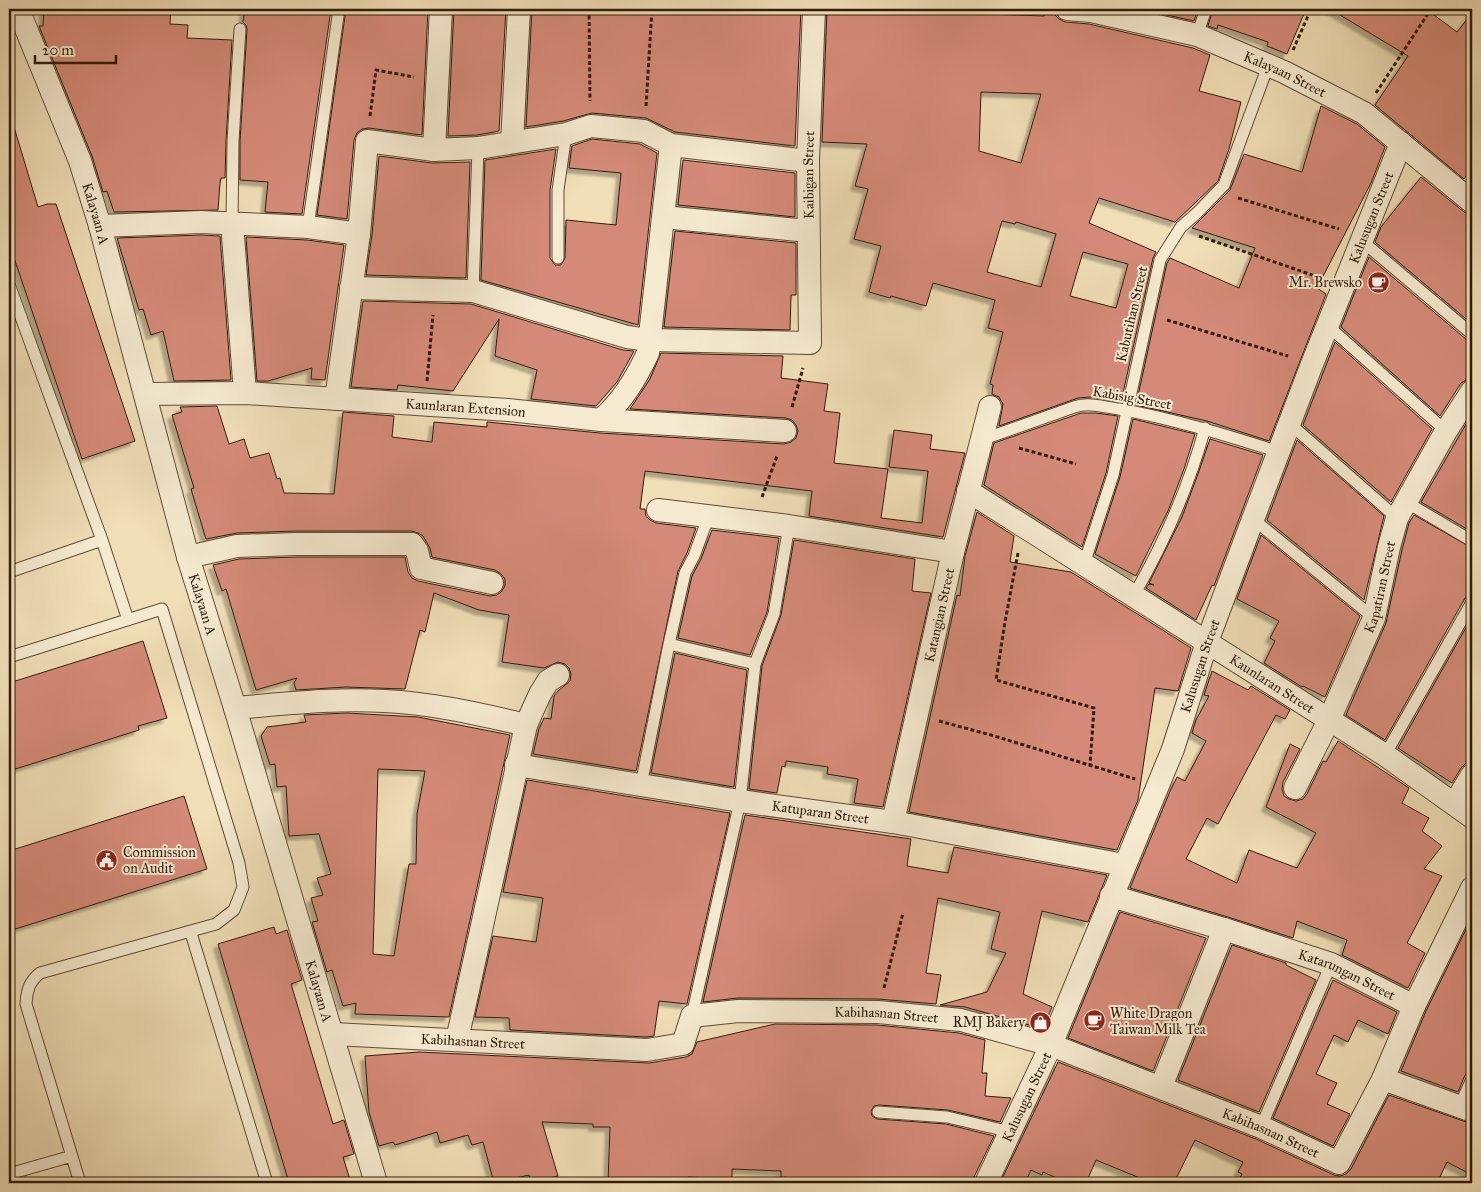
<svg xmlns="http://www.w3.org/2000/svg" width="1481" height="1192" font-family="'IM FELL Great Primer',serif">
<defs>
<filter id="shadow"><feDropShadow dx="-4.5" dy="4.5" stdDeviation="1" flood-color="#0004"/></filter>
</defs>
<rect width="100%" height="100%" fill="#f0deb7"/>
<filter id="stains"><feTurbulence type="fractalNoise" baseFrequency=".004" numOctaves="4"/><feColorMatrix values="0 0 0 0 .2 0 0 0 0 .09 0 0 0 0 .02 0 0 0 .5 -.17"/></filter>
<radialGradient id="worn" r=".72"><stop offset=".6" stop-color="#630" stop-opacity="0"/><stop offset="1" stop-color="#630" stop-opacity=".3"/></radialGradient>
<!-- building -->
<path fill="#d58a79" stroke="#301c0c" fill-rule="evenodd" filter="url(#shadow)" d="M44,9H171L170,24L188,25L187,38L232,40L226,141L225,178H221L220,183L218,210L114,212L107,191L103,192L92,156L39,26H43Z
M245,9H331L302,214L265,212L268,182L240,180V141L247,29L246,25L243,22Z
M346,9H428L422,135L369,128L362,129L357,133L354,140L347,219L317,215Z
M454,9H506L499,131L477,135L448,136Z
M532,9H801L795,146L675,132L646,118L592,113L563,121L526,127Z
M827,9H932L931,10L988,11V14L1044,16L1045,9H1054L1055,15L1059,19L1065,22L1089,24L1193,48L1210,55L1199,91L1241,102L1229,149L1218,181L1175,222L1099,198L1089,223L1156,252L1153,258L1121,402L1091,397L1078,398L999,426L1003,404L999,397L992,394L993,385L990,384L1003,332L988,328L995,300L933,283L926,306L891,296L890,298L869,292L881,246L854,239L868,189L855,186L867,144L822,142ZM981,92L1041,94L1021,163L979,151ZM1002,221L1015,224L1016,222L1056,234L1041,287L987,272ZM1083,252L1128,264L1116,308L1070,296Z
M1140,9H1198L1194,21Z
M1213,9H1306L1287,54L1267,46L1268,42L1218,25L1217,29L1208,26Z
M1330,9H1426L1457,32L1472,13V168L1464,179L1375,105L1408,56Z
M1321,106L1357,124L1385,147L1371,183L1317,288L1326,294L1269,441L1207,421L1136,405L1167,263L1170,258L1239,288L1255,248L1192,228L1230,190L1244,154L1302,172Z
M14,127L38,207L47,204H56L135,441L82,459L9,243V128Z
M592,139L640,144L657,153L638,325L481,280L485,160L556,149L550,190V258L555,265H561L565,258L566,220L616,225L621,173L569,168L572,146Z
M379,156L432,163L470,162L466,278L366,275L372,235Z
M683,160L795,173V217L678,205Z
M1421,177L1464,212L1472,215V324L1375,242L1381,227Z
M675,231L796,243V295H791L790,330L664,327Z
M201,235L220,236L231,380L174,381L163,331L151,335L143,309L139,310L117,238Z
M246,237L307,240L344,245L325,380L311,379L312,368L268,381H257Z
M1369,257L1467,340L1472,341V378L1466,380L1461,383L1440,416L1341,327Z
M363,301L471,304L623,350L634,351L617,382L596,406L531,399L537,370L495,356L499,319L453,391L398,385L397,390L351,387Z
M1335,342L1432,429L1391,502L1303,425Z
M661,353L783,356L781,378L828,384L824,411L840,413L834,463L888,469L881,518L922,523L928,471L889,467L894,430L932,435L930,449L965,453L943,537L809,516L812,491L645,471L640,509H645L646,516L650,520L656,523L696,528L687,553L678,571L636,771L533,754L539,729L544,718L551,719L554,696L558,691L570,681L571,674L569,668L565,664L558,662L544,668L502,662L509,615L479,610L434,593L425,632L420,630L405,689L346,687L296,690L294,683L297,678L256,690L226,589L222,591L213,565L239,559L297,557H405L408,572L412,578L418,581L490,596L497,595L501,592L505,586V579L501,574L495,570L432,557L430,548L423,536L418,533L412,531H297L237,533L206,539L191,489L194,488L172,415L182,412L180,407L217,406L229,444L244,439L250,458L269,453L277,479L280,478L284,493L334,494L343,412L394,416L392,437L432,442L434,422L487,427V422L600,433L784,444L791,442L796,438L798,431L796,425L792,420L786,418L630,409L650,379Z
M1081,413H1096L1118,416L1106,473L1082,547L984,485L994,443Z
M1133,419L1195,434L1184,469L1168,511L1136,576L1095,554L1120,477Z
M1469,419L1472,421V532L1421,502Z
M1210,439L1263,455L1214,586L1212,585L1196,620L1146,588L1149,584L1154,585L1149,583L1182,517L1198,474Z
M1297,440L1384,516L1364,600L1267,520Z
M977,512L1014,536L1010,562L1071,572L1191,648L1178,691L1155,688L1138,800L1117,850L909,812L957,595L960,596L965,556Z
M1414,515L1472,548V595L1465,598L1385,740L1346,715L1386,623L1402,550L1409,523Z
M712,530L779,538L767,612L750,655L678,638L692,576L701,559Z
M1261,535L1360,616L1325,697L1303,686L1302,687L1264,663L1275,641L1270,638L1279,621L1237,599Z
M794,540L915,559L912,591L931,593L883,807L854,803L858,779L827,774L828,767L786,761L785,767L782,766L777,793L749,789L762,666L781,615Z
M1472,617V762L1466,763L1461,768L1452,783L1398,748Z
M143,641L167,718L138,726L139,730L9,771V683Z
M675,653L747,670L734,787L651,773Z
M1212,671L1248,690L1251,686L1290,710L1285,719L1276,715L1218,824L1207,818L1186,859L1237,883L1249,850L1297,868L1316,833L1266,807L1290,744L1300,749L1283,782L1282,789L1284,796L1289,799L1296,801L1303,799L1307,794L1323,761L1326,762L1338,741L1409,788L1402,803L1429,818L1422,831L1442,846L1424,869L1442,876L1407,943L1425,953L1408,988L1342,955L1347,940L1297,921L1293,938L1228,917L1130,888L1171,789L1177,777L1185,781L1206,741L1192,733L1196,720L1209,696L1204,695Z
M347,713L418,717L510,735L449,1017L355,1014L356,1003L343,1006L332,970L327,972L312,922L318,921L311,898L323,895L317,878L331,874L319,834L289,836L286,786L277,787L275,764L270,765L261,736L267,727L306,722L304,715ZM378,769L425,771L417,814L416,864H409L394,956L373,954Z
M527,780L730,813L687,1004L659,1001L654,1036L646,1037L510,1030L509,1018L475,1017L493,936L536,942L543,898L503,892Z
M184,796L207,869L9,931V851Z
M745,815L911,839L907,866L948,873L954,847L1107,875L1088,922L1042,911L1023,994L1052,1007L1043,1029L965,1007L940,1005L987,992L1006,953L991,949L1000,912L938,898L926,973L941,975L936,1004L878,999L738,998L703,1002Z
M1120,912L1206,938L1153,1071L1068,1038Z
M1472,917V1072L1465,1075L1458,1092L1401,1071L1426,1011Z
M274,927L276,934L287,930L302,980L291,984L333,1124L344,1120L354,1154L343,1157L351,1183H289L218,944Z
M1232,945L1286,963V965L1316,980L1259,1112L1178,1080Z
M1333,980L1397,1012L1388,1034L1358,1020L1348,1042L1334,1035L1316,1074L1337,1083L1327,1104L1350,1114L1333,1146L1273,1118Z
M775,1024L877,1025L959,1033L985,1040L982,1073H987L985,1096L1011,1098L1000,1122L948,1110L879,1105L874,1106L871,1111L872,1116L877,1119L946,1124L994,1136L974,1177L973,1183H873L824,1180L781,1177V1171L732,1169V1179L688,1177V1182L656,1180V1183H608L610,1127H593V1124L542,1122L558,1176L531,1183L529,1175L494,1183L483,1142L472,1145L468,1135L440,1143L437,1132L395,1145L393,1142L379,1146L369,1112L365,1056L419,1052L649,1063L686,1057L692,1054L697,1042Z
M1058,1062L1256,1139L1334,1175L1340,1176L1346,1174L1351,1169L1389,1095L1472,1124V1175L1447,1162L1437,1183H1237L1242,1174L1238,1172L1243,1162L1195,1140L1174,1183H1152L1096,1160L1086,1183H1068L1043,1172L1042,1175L1031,1170L1025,1183H1000Z"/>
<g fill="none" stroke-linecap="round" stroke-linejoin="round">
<defs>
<path id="lane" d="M1197,35L1206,9
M232,223L233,141L240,29
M308,227L339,9
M1362,241L1472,334
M558,258V190L566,134
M9,284L102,540L128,620
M473,291L478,148
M1328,326L1446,431
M1290,424L1397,518
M981,440L1074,407C1089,402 1104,407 1119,409C1174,419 1226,435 1279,452
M1406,502L1472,541
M1253,519L1374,618
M1084,564L1113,475L1160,260L1181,227L1197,213L1224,185L1268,66
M9,572L102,540
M1134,595C1164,543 1189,486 1205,428
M669,644L755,664
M9,657L162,609L239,863L243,887L234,910L216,924L40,973C29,982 27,990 26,1004L80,1183
M1385,755L1472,602
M641,785L669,644L685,573L694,556L709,515
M191,933L267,1183
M692,1016L740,801L755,664L774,614L789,526
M1460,1105L1472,1079
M878,1112L947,1117L1011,1132
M1261,1127L1331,964
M9,1174L72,1156"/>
<g id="street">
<path id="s1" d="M18,9L80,161L100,226L188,557L235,708L376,1183"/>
<path id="s2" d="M1067,9L1091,11L1197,35L1284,72L1364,113L1472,202"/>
<path d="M512,142L519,9"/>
<path d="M434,150L441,9"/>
<path d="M663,217L808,231"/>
<path d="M232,223L245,393"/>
<path d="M100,226L201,222L308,227L359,234"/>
<path id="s3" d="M351,288L473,291L627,337L649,340L810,343L808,161L814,9"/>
<path id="s4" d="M145,394L245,393L508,410L601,420L785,431"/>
<path d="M336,399L359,234L367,141L434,150L478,148L566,134L591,126L644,131L671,145L808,161"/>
<path d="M601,420C623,400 635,380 648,353L671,145"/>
<path id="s5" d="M968,491L1385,755L1472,817"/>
<path d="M658,510L789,526L953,552"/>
<path d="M188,557L237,546L297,544H412L417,551L421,568L492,583"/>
<path d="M235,708C284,704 334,698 384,701C432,703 479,714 526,725"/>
<path id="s6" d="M516,765L740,801L893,822L1124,865"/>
<path id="s7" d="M1295,788L1329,720L1374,618L1389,547L1397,518L1446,431L1472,391"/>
<path d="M1455,803L1472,775"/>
<path id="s8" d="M893,822L953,552L990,407"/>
<path id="s9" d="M1111,896L1224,929L1331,964L1414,1006"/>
<path id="s10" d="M333,1034L647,1050L683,1044L692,1016L738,1011L878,1012L961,1020L1051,1045L1261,1127L1339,1163L1383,1079L1414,1006L1472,888"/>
<path d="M457,1040L526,725L540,694L548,681L558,675"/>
<path d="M1383,1079L1472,1111"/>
<path d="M1161,1087L1224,929"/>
<path id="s11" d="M986,1183L1051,1045L1173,749L1207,642L1253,519L1312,364L1401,143"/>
</g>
</defs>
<!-- lane casing -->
<use href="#lane" stroke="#604c37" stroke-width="13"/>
<!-- street casing -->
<use href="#street" stroke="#604c37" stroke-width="24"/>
<!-- path -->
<path stroke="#301c0c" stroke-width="3" stroke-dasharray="4 2.5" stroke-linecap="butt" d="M589,9L590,101
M1293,50L1311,9
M1376,93L1431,9
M646,106L652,9
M370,116L376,70L414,77
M1238,198L1339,229
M1199,236L1321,278
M1167,320L1288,356
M427,381L433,315
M792,407L803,368
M1019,448L1076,464
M762,497L777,456
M1018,553L1005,622L996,680L1094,708L1090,765
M939,721L991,735L1135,779
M884,988L903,913"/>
<!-- lane -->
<use href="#lane" stroke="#f5ead0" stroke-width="11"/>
<!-- street -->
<use href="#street" stroke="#f5ead0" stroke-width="22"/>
</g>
<!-- icons -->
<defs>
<symbol id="cafe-disc" viewBox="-11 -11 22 22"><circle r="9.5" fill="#8f2418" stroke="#f5ead0"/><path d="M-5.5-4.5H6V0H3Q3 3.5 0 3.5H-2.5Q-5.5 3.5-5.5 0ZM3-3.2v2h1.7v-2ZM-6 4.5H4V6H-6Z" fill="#fff"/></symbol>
<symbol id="civic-disc" viewBox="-11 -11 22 22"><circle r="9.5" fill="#8f2418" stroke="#f5ead0"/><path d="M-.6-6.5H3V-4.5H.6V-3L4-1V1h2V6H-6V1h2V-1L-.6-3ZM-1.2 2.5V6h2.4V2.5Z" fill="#fff"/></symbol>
<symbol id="shop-disc" viewBox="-11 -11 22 22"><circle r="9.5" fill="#8f2418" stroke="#f5ead0"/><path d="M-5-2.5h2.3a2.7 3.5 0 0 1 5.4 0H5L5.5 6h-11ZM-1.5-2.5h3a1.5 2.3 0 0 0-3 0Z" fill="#fff"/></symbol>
</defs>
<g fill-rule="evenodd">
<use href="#cafe-disc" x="1366" y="270" width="25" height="25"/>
<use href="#civic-disc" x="94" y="848" width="25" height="25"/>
<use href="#cafe-disc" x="1082" y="1008" width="25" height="25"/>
<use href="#shop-disc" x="1028" y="1010" width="25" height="25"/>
</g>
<g text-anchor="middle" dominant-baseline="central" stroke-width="4" stroke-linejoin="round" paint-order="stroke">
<!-- street labels -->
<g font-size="14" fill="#301c0c" stroke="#f5ead0">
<text stroke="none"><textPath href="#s2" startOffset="229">Kalayaan Street</textPath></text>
<text stroke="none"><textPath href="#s3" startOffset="634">Kaibigan Street</textPath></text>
<text stroke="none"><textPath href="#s1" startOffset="219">Kalayaan A</textPath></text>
<text stroke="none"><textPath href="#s11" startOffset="1040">Kalusugan Street</textPath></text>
<text transform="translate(1132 314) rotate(-77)">Kabutihan Street</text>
<text transform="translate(1132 398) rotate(10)">Kabisig Street</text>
<text stroke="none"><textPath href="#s4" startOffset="321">Kaunlaran Extension</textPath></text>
<text stroke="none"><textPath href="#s7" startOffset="219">Kapatiran Street</textPath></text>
<text stroke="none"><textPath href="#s1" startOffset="624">Kalayaan A</textPath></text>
<text stroke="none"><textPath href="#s8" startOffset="212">Katangian Street</textPath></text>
<text stroke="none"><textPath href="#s11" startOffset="560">Kalusugan Street</textPath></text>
<text stroke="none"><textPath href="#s5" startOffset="360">Kaunlaran Street</textPath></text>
<text stroke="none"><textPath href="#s6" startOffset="308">Katuparan Street</textPath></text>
<text stroke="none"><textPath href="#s9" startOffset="249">Katarungan Street</textPath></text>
<text stroke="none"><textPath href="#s1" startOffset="1028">Kalayaan A</textPath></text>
<text stroke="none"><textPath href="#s10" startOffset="575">Kabihasnan Street</textPath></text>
<text stroke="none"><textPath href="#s10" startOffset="140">Kabihasnan Street</textPath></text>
<text stroke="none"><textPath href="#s11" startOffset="95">Kalusugan Street</textPath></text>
<text stroke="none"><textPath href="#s10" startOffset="980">Kabihasnan Street</textPath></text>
</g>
<!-- poi labels -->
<g font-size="14" fill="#301c0c" stroke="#f5ead0" text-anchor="end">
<text x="1362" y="282">Mr. Brewsko</text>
<text x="123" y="852" text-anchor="start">Commission<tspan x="123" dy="16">on Audit</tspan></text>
<text x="1110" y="1013" text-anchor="start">White Dragon<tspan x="1110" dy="16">Taiwan Milk Tea</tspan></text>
<text x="1025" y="1022">RMJ Bakery</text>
</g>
</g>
<!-- margin -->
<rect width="1481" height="1192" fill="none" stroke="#f0deb7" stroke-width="30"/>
<rect x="10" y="10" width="1461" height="1172" fill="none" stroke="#301c0c" stroke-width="2.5"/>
<rect x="15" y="15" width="1451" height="1162" fill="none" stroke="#301c0c"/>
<!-- scale -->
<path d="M35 55v8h81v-8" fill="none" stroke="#301c0c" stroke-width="2.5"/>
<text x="42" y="55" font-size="15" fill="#301c0c" stroke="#f5ead0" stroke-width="4" paint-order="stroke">20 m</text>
<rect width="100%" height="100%" filter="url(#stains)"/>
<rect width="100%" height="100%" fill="url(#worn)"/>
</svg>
